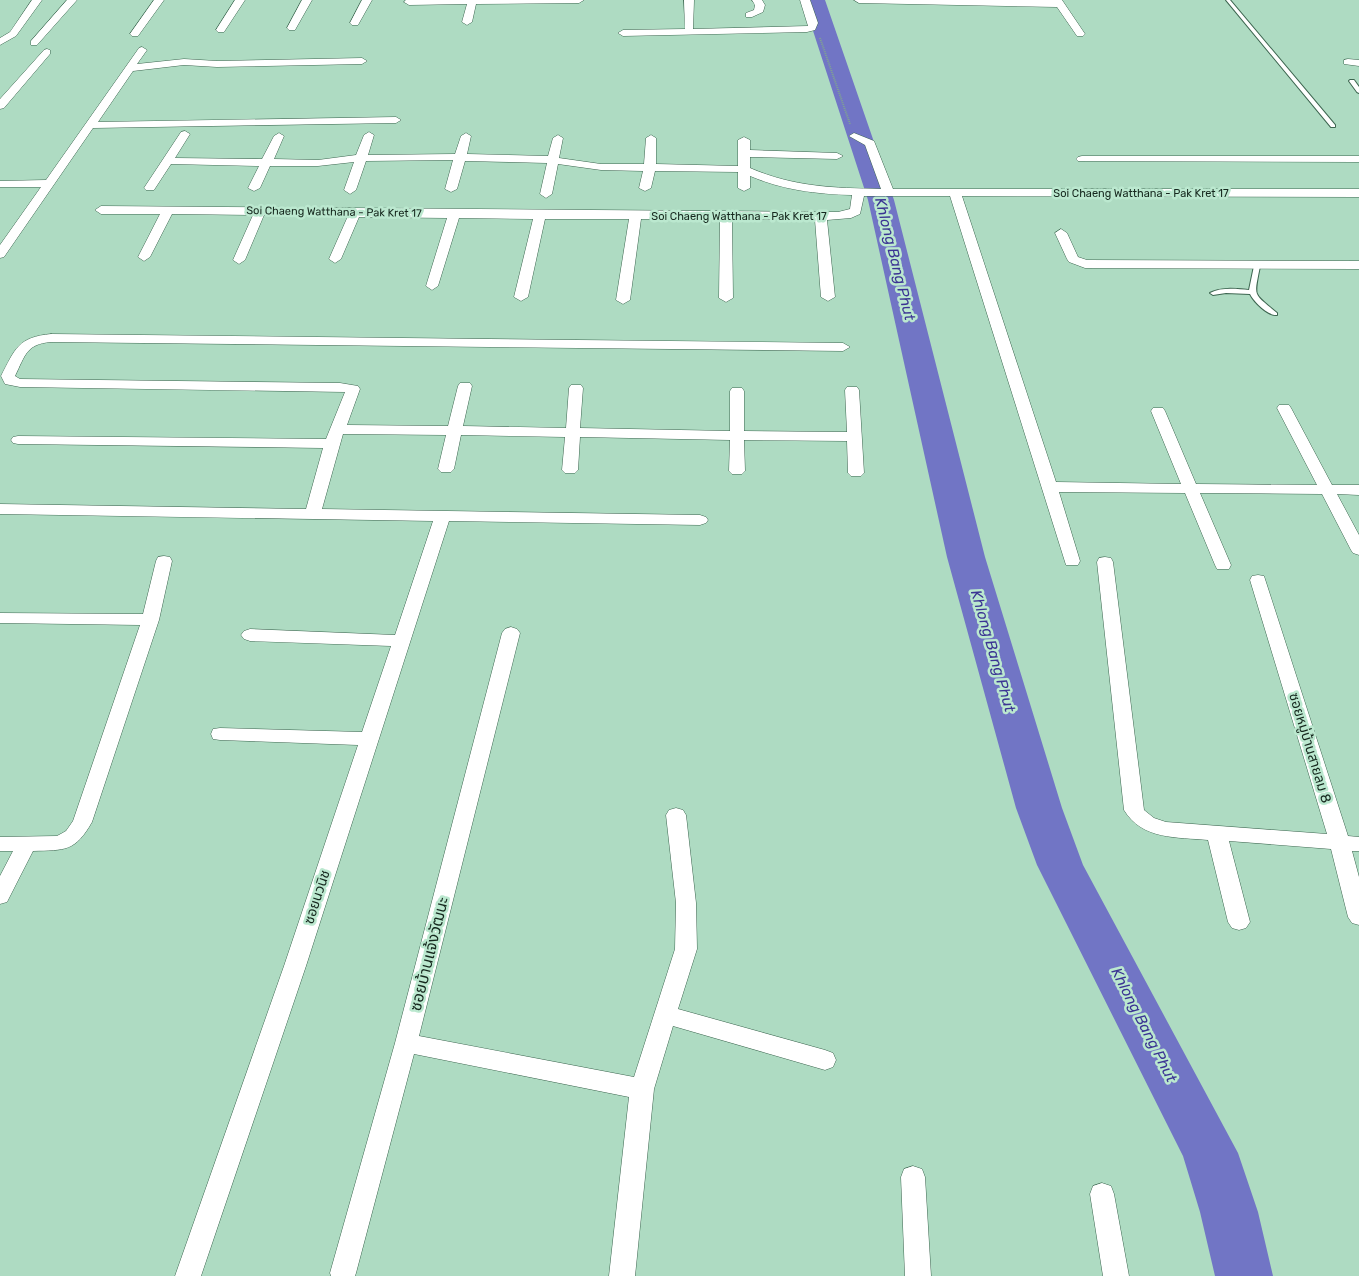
<svg xmlns="http://www.w3.org/2000/svg" width="1359" height="1276" font-family="Rubik,'Noto Sans Thai',sans-serif">
<rect width="100%" height="100%" fill="#aedbc2"/>
<g fill="none" stroke-linecap="round" stroke-linejoin="round">
<!-- river -->
<path fill="#7175c5" fill-rule="evenodd" d="M803,0H825L894,200L985,557L1062,808L1083,865L1238,1153L1258,1212L1273,1276H1215L1200,1212L1183,1156L1037,865L1016,808L947,557L868,200Z"/>
<defs>
<path id="lane" d="M1226,0H1230L1335,125V127H1331Z
M1350,80H1354L1359,87V93L1357,92L1349,81Z
M1257,264L1260,266C1254,298 1252,292 1277,313V315C1268,316 1254,302 1250,294L1226,293L1213,295L1210,293C1221,287 1237,289 1249,290L1254,266Z"/>
<path id="street" d="M32,0H42L16,36L0,45V38L10,32Z
M67,0H77L37,45H31V41Z
M154,0H164L138,36H132L130,34Z
M235,0H245L224,32H218L216,30Z
M302,0H312L295,30H289L287,28Z
M362,0H372L358,25H352L350,23Z
M406,0H584L579,3L476,4L472,22L467,25L462,22L467,4L409,5L404,2Z
M684,0H694L693,29L808,26L800,0H810L818,23L815,30L807,32L623,36L618,33L623,30L685,29Z
M752,0H762L765,5L763,12L752,17H746V13L754,10L755,5Z
M854,0H1062L1085,34L1083,36H1077L1057,7L859,3Z
M142,47L147,50L137,64L184,59L217,61L362,58L367,61L362,64L217,67L184,65L133,71L98,122L396,117L401,120L396,123L93,128L4,257L0,258V245L41,187H0V181L46,180L139,48Z
M47,49L50,50V54L4,108L0,109V99L44,50Z
M1348,59L1359,60V66L1344,64V60Z
M185,131L190,134L175,158L262,159L274,136L279,133L284,136L274,159L318,160L356,155L364,135L369,132L374,135L368,155L455,154L461,136L466,133L471,136L467,154L548,156L553,138L558,135L563,138L559,158L601,164H644L646,138L651,135L656,138V164L738,166V140L744,137L750,140V150L837,153L843,156L837,159L750,157V168C794,187 833,188 881,189L865,145L849,136L854,133L874,141L893,189H1359V197L962,196L1056,482L1181,484L1151,411L1153,408H1163L1165,411L1196,484L1317,485L1277,408L1279,405H1289L1291,408L1332,485H1359V495L1337,494L1359,535V555L1353,553L1351,550L1322,494L1200,493L1231,565L1229,569H1217L1215,565L1185,493L1059,492L1080,561L1078,565H1066L950,196H864L860,214L851,218L827,220L835,297L828,301L821,297L815,220L732,219L733,298L726,302L719,298L720,219H641L630,300L623,304L616,300L629,219H545L528,297L521,301L514,297L533,219L459,218L438,286L432,290L426,286L447,218L359,217L341,259L335,263L329,259L348,216L264,215L245,260L239,264L233,260L253,215L172,214L150,257L144,261L138,257L160,214H101L95,210L101,206L838,212L850,209L852,195C816,194 783,190 750,176V188L744,191L738,188V172L655,171L651,188L645,191L639,188L643,171L601,170L558,164L552,194L546,198L540,194L547,163L465,161L457,189L451,192L445,189L453,160L366,161L356,190L350,194L344,190L354,162L318,166H270L260,188L254,191L248,188L259,166L171,164L154,190H146L144,188L181,132Z
M1082,156H1359V162L1078,161L1076,159L1078,157Z
M1061,229L1067,233L1078,257L1087,260L1359,261V269L1085,268L1069,262L1067,259L1055,233Z
M51,334L843,343L850,347L843,351L51,342C26,344 25,356 15,376L20,379L340,383L358,386L360,389L347,425L448,426L458,386L460,383H470L472,386L463,426L566,428L569,388L571,385H581L583,388L580,428L730,431V391L732,388H742L744,391V431L847,432L845,390L847,387H857L859,390L864,473L861,476H851L848,473L847,441L744,440L745,471L742,474H732L729,471L730,440L580,437L578,470L575,473H565L562,470L565,437L461,435L454,469L451,472H441L438,469L446,435L343,434L322,509L700,515L706,517L708,520L706,523L700,525L449,521L306,966L201,1276H175L284,966L358,745L220,740L213,739L211,734L213,729L220,728L362,732L391,646L250,641L244,639L241,635L244,631L250,629L395,635L433,521L0,514V504L306,509L323,448L18,444L13,443L11,440L13,437L18,436L326,439L345,392L20,387L5,384L1,376C15,349 18,337 51,334Z
M164,556L170,557L172,561L159,620L92,822C75,852 65,850 33,851L7,902L0,904V876L13,851H0V837L57,836L66,831L73,821L140,625L0,623V613L143,614L156,561L158,557Z
M1105,557L1111,558L1113,562L1144,810L1154,818L1166,822L1327,834L1250,580L1252,576L1258,575L1264,576L1348,836L1359,837V851H1352L1359,877V925L1352,923L1348,917L1331,849L1229,841L1250,922L1246,928L1239,930L1232,928L1228,922L1208,840C1177,837 1142,840 1124,810L1097,562L1099,558Z
M511,627L517,629L520,633L419,1036L634,1077L675,949L676,903L666,815L669,810L676,808L683,810L686,815L696,903L697,949L678,1009L825,1050L833,1053L836,1060L833,1067L825,1070L673,1026L654,1089L635,1276H609L629,1097L414,1054L356,1273L355,1276H331L330,1273L395,1043L502,633L505,629Z
M913,1166L922,1169L925,1177L931,1276H905L901,1177L904,1169Z
M1102,1183L1111,1186L1114,1194L1129,1276H1103L1090,1194L1093,1186Z"/>
</defs>
<!-- lane casing -->
<use href="#lane" stroke="#3d6650" stroke-width="2"/>
<!-- street casing -->
<use href="#street" stroke="#3d6650" stroke-width="1"/>
<!-- path -->
<path stroke="#80a490" stroke-width="2" stroke-dasharray="1 1" stroke-linecap="butt" d="M820,38L850,124"/>
<!-- lane -->
<use href="#lane" fill="#fff" fill-rule="evenodd"/>
<!-- street -->
<use href="#street" fill="#fff" fill-rule="evenodd"/>
</g>
<g text-anchor="middle" dominant-baseline="central" stroke-width="5" stroke-linejoin="round" paint-order="stroke">
<!-- far-street labels -->
<g font-size="11" fill="#16281e" stroke="#bbe8cf">
<text x="1141" y="193">Soi Chaeng Watthana - Pak Kret 17</text>
<text transform="translate(334 212) rotate(1)">Soi Chaeng Watthana - Pak Kret 17</text>
<text x="739" y="216">Soi Chaeng Watthana - Pak Kret 17</text>
</g>
<!-- street labels -->
<g font-size="14" fill="#16281e" stroke="#bbe8cf">
<text transform="translate(1310 748) rotate(73)">ซอยหมู่บ้านสายลม 8</text>
<text transform="translate(317 897) rotate(-72)">ซอยนวนิช</text>
</g>
<!-- water labels -->
<g font-size="15" font-style="italic" fill="#3b3493" stroke="#bbe8cf">
<text transform="translate(895 259) rotate(76)">Khlong Bang Phut</text>
<text transform="translate(993 651) rotate(74)">Khlong Bang Phut</text>
<text transform="translate(1144 1025) rotate(63)">Khlong Bang Phut</text>
</g>
<!-- near-street labels -->
<g font-size="16" fill="#16281e" stroke="#bbe8cf">
<text transform="translate(429 954) rotate(-76)">ซอยบ้านแจ้งวัฒนะ</text>
</g>
</g>
</svg>
